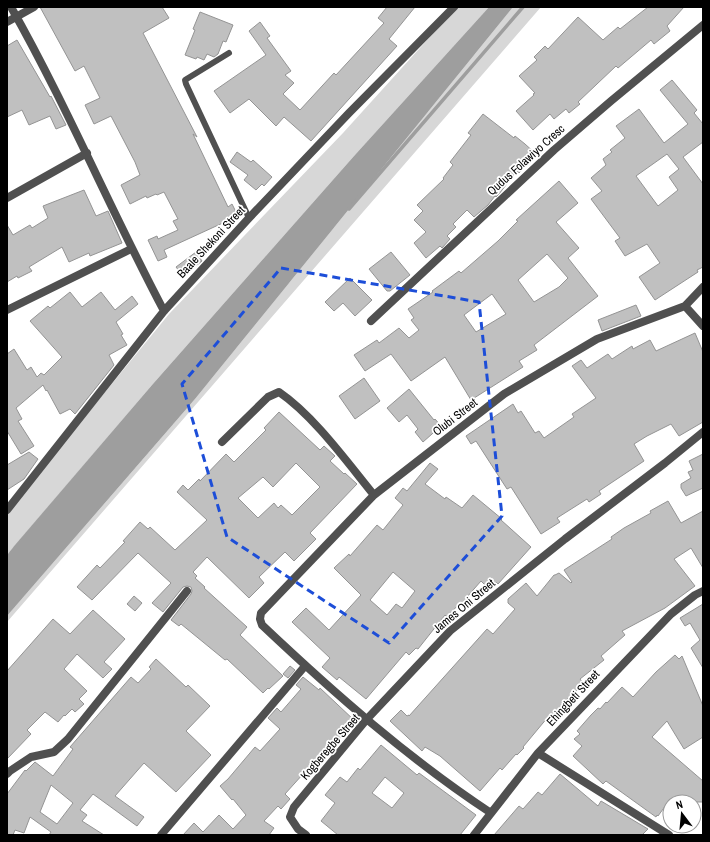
<svg xmlns="http://www.w3.org/2000/svg" width="710" height="842" font-family="'Archivo Narrow',sans-serif">
<rect width="100%" height="100%" fill="#fff"/>
<!-- green -->
<path fill="#d7d7d7" d="M457,7H489L354,156L152,385L7,555V512L169,314L343,133Z
M513,7H541L7,622V616L195,399Z"/>
<!-- water -->
<path fill="#9e9e9e" d="M489,7H513L195,399L7,616V555L15,545L152,385L354,156Z"/>
<g fill="none" stroke-linecap="round" stroke-linejoin="round">
<!-- stream -->
<path stroke="#9e9e9e" stroke-width="3.5" d="M349,209L523,7"/>
</g>
<!-- building -->
<path fill="#c0c0c0" stroke="#949494" fill-rule="evenodd" d="M40,7H162L169,18L143,33L197,137L193,134L228,207L232,204L238,216L164,250L167,257L158,261L148,240L157,236L158,239L178,230L173,221L178,219L164,192L157,195L156,194L147,198L146,196L130,204L121,185L140,175L135,162L111,116L94,124L85,105L100,98L84,66L75,71Z
M387,7H415L389,39L397,46L311,141L284,117L276,126L249,99L230,113L214,91L266,55L249,31L260,22L270,36L267,38L291,71L285,75L294,83L283,94L300,110L334,73L336,75L384,23L378,18Z
M648,7H684L667,26L670,31L654,44L651,40L618,68L616,66L578,102L580,104L569,113L566,109L554,119L550,114L533,130L516,111L534,95L533,94L535,93L519,76L537,60L534,57L545,46L548,49L578,17L603,40L618,27L620,29Z
M200,12L233,25L226,42L223,41L218,54L214,57L207,54L204,60L197,57L196,59L185,55L195,30L193,29Z
M17,40L50,97L51,96L66,125L56,129L50,116L29,125L22,110L7,117V46Z
M672,80L697,110L694,113L703,124V142L683,157L703,184V267L697,270L698,272L655,300L639,277L660,263L647,244L625,256L615,241L620,238L591,199L602,191L591,178L606,165L603,159L612,152L610,150L625,138L616,126L639,109L664,143L688,124L660,90ZM667,154L679,169L669,177L678,190L658,206L636,176Z
M483,114L514,138L515,136L525,144L536,154L519,173L517,171L499,194L496,197L495,196L488,205L474,217L467,210L453,224L456,227L447,236L450,239L442,248L440,246L426,258L414,243L426,232L414,220L423,211L417,205L444,179L443,178L453,165L450,162L471,135L468,133Z
M237,152L251,162L253,160L272,177L264,186L262,184L256,190L244,180L248,175L230,162Z
M559,181L578,203L556,222L579,248L568,258L598,296L534,345L537,350L519,361L523,367L471,400L445,357L411,381L391,354L365,371L354,355L377,340L379,343L399,328L409,338L419,330L411,320L414,318L408,309L433,292L432,291L459,271L461,273L498,241L518,221L516,220ZM547,254L568,278L559,287L534,302L518,280ZM492,294L506,314L476,332L464,315Z
M84,190L96,216L108,211L122,243L90,256L89,253L69,262L62,247L29,267L32,271L18,278L17,276L7,282V225L13,235L30,225L32,228L48,218L43,206Z
M196,252L202,261L183,276L176,267Z
M391,252L410,275L390,291H387L369,269Z
M350,278L372,300L355,316L343,303L334,311L325,302Z
M70,292L82,307L101,292L115,310L132,296L138,304L116,322L123,334L121,335L127,345L109,355L114,365L75,414L70,409L60,414L47,390L46,391L43,385L16,408L22,419L18,421L34,446L21,454L7,431V354L14,349L27,370L31,367L37,377L41,373L44,375L62,357L30,321L48,306L50,308Z
M636,305L641,316L602,331L598,320Z
M695,333L703,352V422L679,436L671,424L647,436L634,444L644,461L599,491L601,494L589,502L587,499L557,518L560,522L541,534L511,487L507,489L476,441L471,444L466,436L513,404L518,413L521,411L535,433L539,431L544,438L574,417L572,414L596,398L572,366L581,360L587,368L608,354L612,359L632,346L633,349L650,340L656,351Z
M364,378L380,401L355,419L339,396Z
M409,389L434,420L435,419L441,426L423,442L415,432L418,429L407,415L399,422L387,408Z
M279,412L320,450L324,446L335,456L330,461L344,474L345,473L357,484L310,533L316,539L294,561L285,552L259,577L264,583L249,598L207,557L193,572L197,576L195,578L205,587L204,588L247,627L240,635L283,676L269,689L268,688L263,693L227,659L225,660L181,624L179,626L171,620L191,594L192,591L191,587L187,586L183,587L163,612L152,603L171,583L138,553L92,600L77,587L97,565L100,568L125,542L123,541L140,522L148,529L150,527L175,550L207,520L177,492L183,485L188,490L199,479L200,481L226,454L234,462L266,430L264,428ZM296,463L320,487L292,515L281,505L278,508L274,503L258,518L238,498L263,477L273,487Z
M29,452L38,459L24,479L7,490V465Z
M703,454V488L686,496L681,488V484L691,478L688,472L693,470L689,461Z
M430,463L438,469L425,484L445,499L446,497L462,508L473,495L502,519L501,520L531,547L498,584L496,582L490,590L481,581L467,597L469,598L461,606L459,604L447,617L445,615L418,649L416,648L409,655L406,652L366,699L339,677L337,680L322,667L330,658L292,622L306,608L329,630L361,595L334,568L349,554L350,556L377,525L383,530L403,505L395,498L403,488L407,491ZM393,572L415,591L402,608L396,604L387,615L370,600Z
M668,501L681,523L703,511V568L691,548L674,559L695,586L665,608L622,631L625,635L601,656L604,660L580,679L584,684L564,702L566,704L550,719L548,717L523,747L524,748L517,755L516,754L502,770L500,768L480,791L440,756L425,747L422,751L390,721L401,710L407,716L409,715V716L487,629L493,634L515,609L508,603V599L526,583L537,596L554,575H555L559,573L571,583L572,582L564,570L612,539L611,537L624,528L651,513L650,511Z
M134,596L142,603L135,611L127,604Z
M703,604V668L691,648L700,640L690,623L685,626L680,618Z
M93,610L125,639L104,662L112,669L103,678L77,654L64,669L87,691L79,699L84,704L75,712L72,709L65,716L64,715L58,722L45,712L27,730L31,734L7,759V671L53,619L70,634Z
M675,655L679,659L682,656L703,706V737L684,749L667,721L652,737L703,781V802H670V806L668,808L666,805L658,816L657,815L656,817L606,781L603,784L573,756L582,746L574,739L580,734L577,731L591,715L598,708L600,709L606,702L607,703L622,687L633,697L656,672Z
M156,659L186,687L188,685L210,706L186,731L211,755L176,792L144,763L115,796L144,817L137,826L93,794L80,810L87,815L82,821L104,835H49L51,832L30,817L24,833L15,830L13,835H7V794L25,770L26,771L35,762L53,776L73,749L70,747L131,677L138,683L151,669L149,667ZM51,785L73,803L57,824L40,812Z
M290,666L295,670L288,678L283,674Z
M303,677L319,690L320,688L355,721L334,745L331,743L285,794L290,799L281,809L278,806L264,821L274,828L269,835H183L194,823L203,832L219,815L233,829L246,815L233,799L232,800L220,786L228,779L255,747L260,751L280,729L268,718L277,708L281,712L301,689L296,685Z
M381,745L417,775L419,773L476,815L460,835H338L321,821L335,803L325,795L340,777L347,782L358,768L360,770ZM385,777L404,793L392,808L372,793Z
M560,774L598,806L601,801L648,829L642,835H494L519,806L523,809L538,792L542,795Z"/>
<g fill="none" stroke-linecap="round" stroke-linejoin="round">
<!-- service -->
<path stroke="#505050" stroke-width="6" d="M229,53L185,80L186,84L249,218"/>
<!-- minor -->
<path stroke="#505050" stroke-width="8" d="M11,7C67,106 111,211 164,311
M7,22L34,7
M7,198L87,153
M685,306L703,326
M7,310L131,249
M371,321L554,150L611,101L703,25
M222,442L268,397L279,392C314,416 347,462 374,495
M7,510L164,311L249,218L349,113L454,7
M538,753L669,835
M7,774L10,771L31,757L54,752L68,739L187,591
M491,813C409,759 334,693 262,625L260,619L261,613L374,495L504,394L597,339L685,306L703,287
M161,835L305,666
M306,835L298,829L290,817L294,807L367,719L450,631L565,539L665,463L703,432
M474,835L538,753L671,614L695,595L703,591"/>
</g>
<!-- marked area -->
<path fill="none" stroke="#1d4ed8" stroke-width="3" stroke-dasharray="8 5" stroke-linejoin="round" d="M281,268L479,302L502,516L389,643L227,537L182,384Z"/>
<g text-anchor="middle" dominant-baseline="central" stroke-width="3.5" stroke-linejoin="round" paint-order="stroke">
<!-- street labels -->
<g font-size="12" fill="#000" stroke="#fff">
<text transform="translate(526 160) rotate(-42)">Qudus Folawiyo Cresc</text>
<text transform="translate(211 242) rotate(-47)">Baale Shekoni Street</text>
<text transform="translate(455 417) rotate(-38)">Olubi Street</text>
<text transform="translate(464 606) rotate(-40)">James Oni Street</text>
<text transform="translate(573 698) rotate(-47)">Ehingbeti Street</text>
<text transform="translate(330 747) rotate(-49)">Kogberegbe Street</text>
</g>
</g>
<!-- border -->
<rect width="710" height="842" fill="none" stroke="#000000" stroke-width="16"/>
<!-- north arrow -->
<g transform="translate(682 814) rotate(344)"><circle r="19" fill="#ffffff" stroke="#999999"/>
<path d="M0-3L7 15L0 10L-7 15Z" fill="#000000"/>
<text y="-6" font-size="11" font-weight="bold" text-anchor="middle" fill="#000000">N</text>
</g>
</svg>
